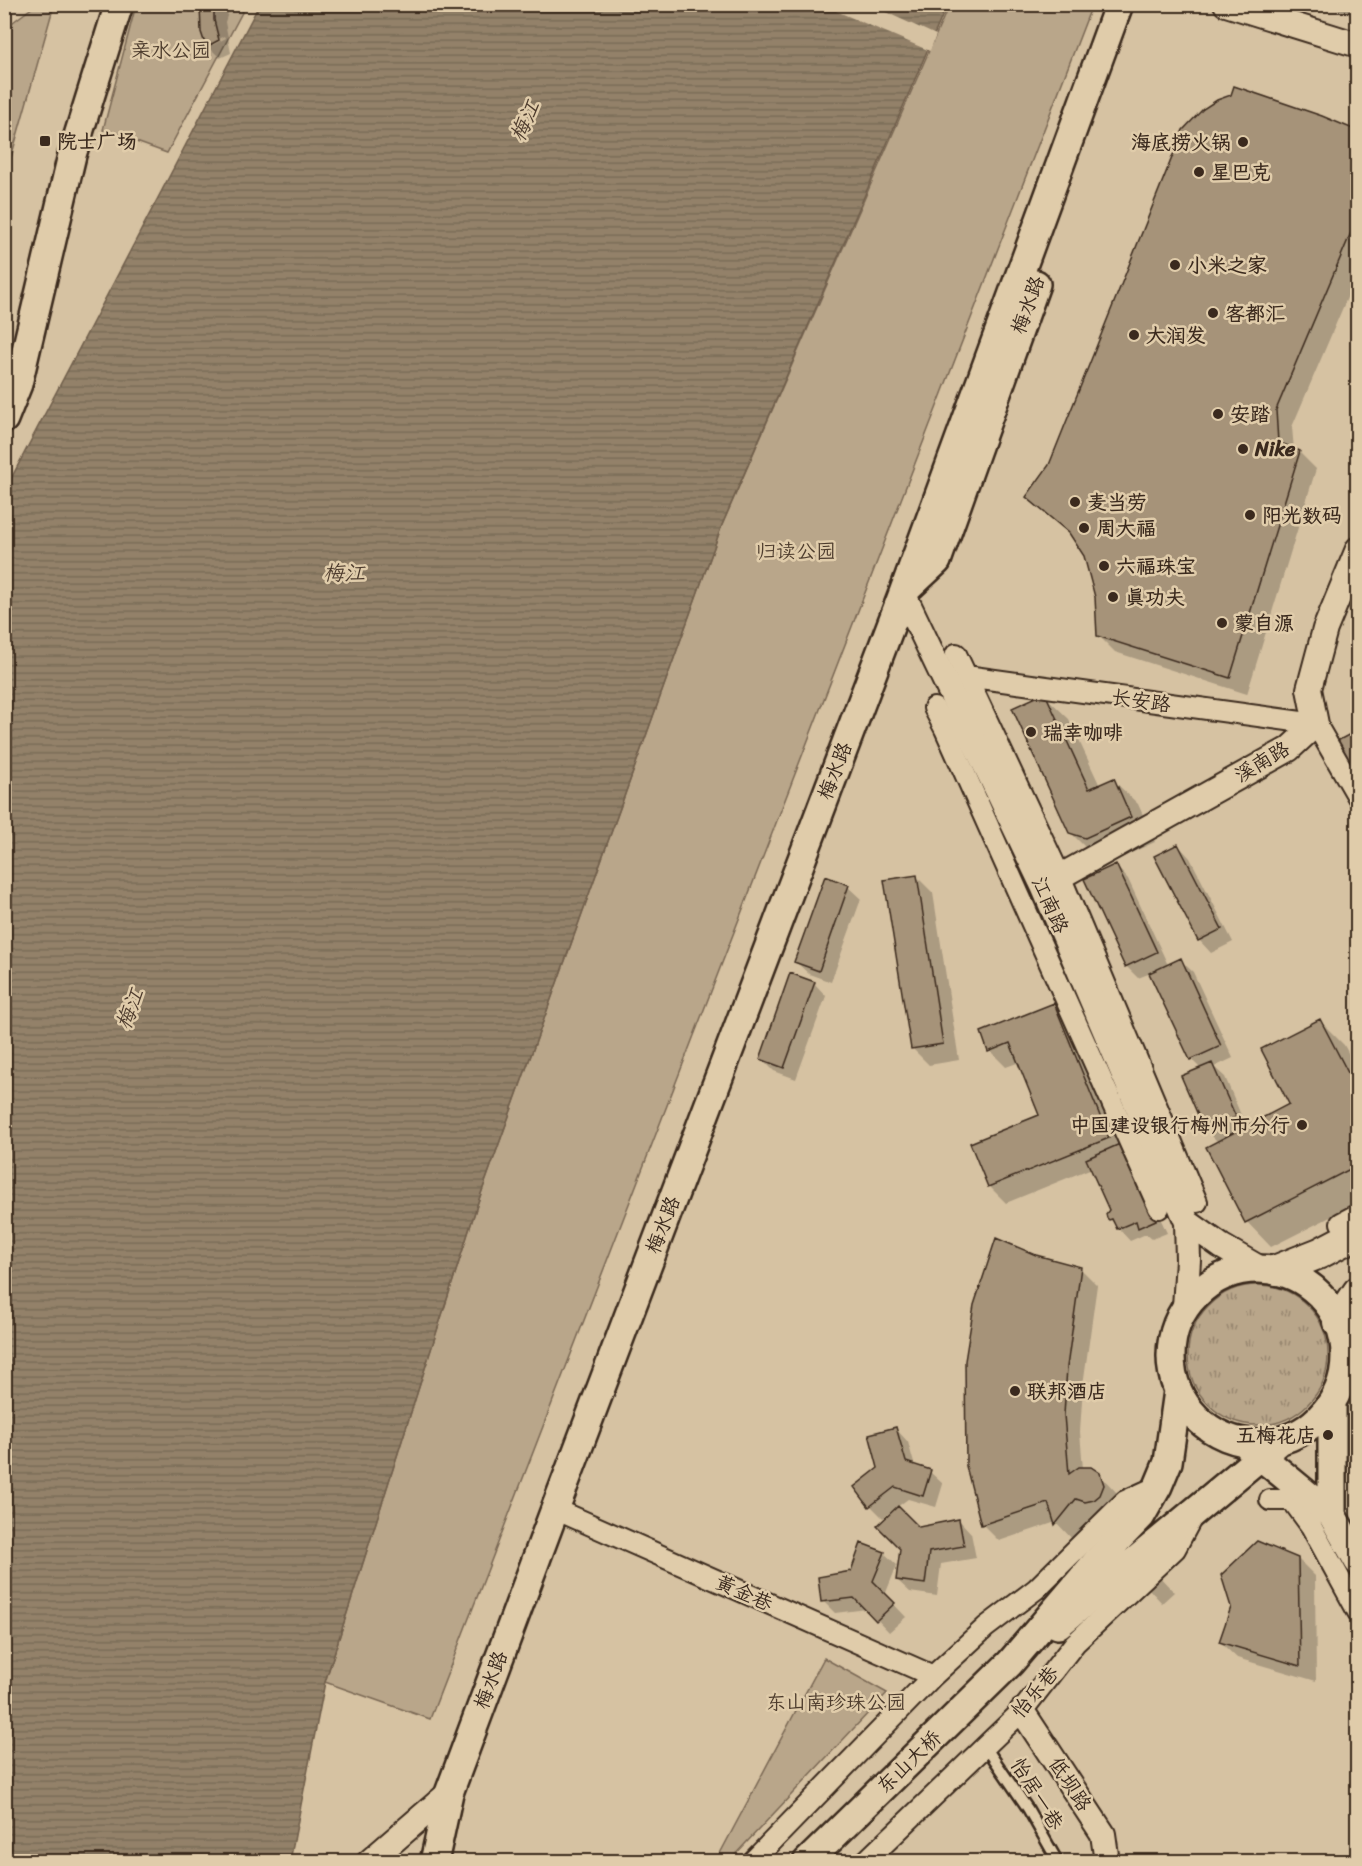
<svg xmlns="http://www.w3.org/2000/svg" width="1362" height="1866" font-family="Sriracha,'LXGW WenKai TC',sans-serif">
<defs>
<pattern id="grass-tufts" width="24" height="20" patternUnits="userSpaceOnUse" patternTransform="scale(1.5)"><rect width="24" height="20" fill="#b9a68a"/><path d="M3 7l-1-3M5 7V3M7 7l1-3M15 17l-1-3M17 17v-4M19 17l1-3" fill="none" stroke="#988770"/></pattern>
<pattern id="water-rules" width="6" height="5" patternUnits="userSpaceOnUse" patternTransform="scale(1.5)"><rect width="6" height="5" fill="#938169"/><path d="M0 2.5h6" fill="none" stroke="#796a56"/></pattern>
</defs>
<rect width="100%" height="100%" fill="#d6c2a2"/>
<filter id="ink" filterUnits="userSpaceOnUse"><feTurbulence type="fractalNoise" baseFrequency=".0167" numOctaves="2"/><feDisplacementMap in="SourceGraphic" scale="12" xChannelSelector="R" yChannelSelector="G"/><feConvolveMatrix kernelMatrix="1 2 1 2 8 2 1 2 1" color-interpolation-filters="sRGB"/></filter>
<g filter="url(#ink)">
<!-- grass -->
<path fill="url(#grass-tufts)" stroke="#7a6854" stroke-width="1.5" d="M1188 1355a70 70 0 1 1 140 0a70 70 0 1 1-140 0Z"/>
<!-- green -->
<path fill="#b9a68a" stroke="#7a6854" stroke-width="1.5" d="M37,4L54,5L5,179V28Z
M136,5H246L167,153L103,130Z
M949,5H1092L430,1719L325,1682L478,1202L722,525Z
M824,1658L887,1693L729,1861H716Z"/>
<!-- water -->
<path fill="url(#water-rules)" stroke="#705e4b" stroke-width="1.5" d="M259,5H947L722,525L478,1202L325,1682L290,1861H5L4,492Z"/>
<!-- pier -->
<path fill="#d6c2a2" d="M838,5H870L936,35L930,51L836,11Z"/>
<!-- shadow -->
<path fill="#0003" fill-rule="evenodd" d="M4,4H13L4,12Z
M201,4H231L225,22L231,53L220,58L208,46ZM225,36L226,38L213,45V42Z
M1324,4H1358V18Z
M1358,133V272L1292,427L1294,450L1299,452L1316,469L1247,694L1115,652L1098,635L1097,597L1085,555L1074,538L1028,497Z
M1044,695L1069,719L1100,786L1113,780L1138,804L1155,842L1111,862L1095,857L1070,832Z
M1178,845L1190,858L1233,942L1211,953L1199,940Z
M1116,866L1128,879L1168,965L1180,960L1193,972L1233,1058L1214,1067L1225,1077L1246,1127L1291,1104L1320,1021L1344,1045L1358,1071V1203L1271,1247L1247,1222L1208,1147L1218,1142L1206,1130L1201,1069L1191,1059L1151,973L1138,978L1126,966Z
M916,876L933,893L959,1060L929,1065L912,1048Z
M826,878L848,887L861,899L831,982L809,974L796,962Z
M814,983L826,996L796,1079L774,1071L761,1058Z
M1053,1004L1070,1021L1167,1233L1152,1239L1146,1234L1130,1241L1108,1217L1111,1210L1092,1168L1006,1203L989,1186L1041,1116L1020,1062L1006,1067L990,1051Z
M1035,1257L1080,1268L1097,1285L1083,1385L1080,1432L1083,1469L1099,1474L1116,1492L1120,1503L1104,1518L1174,1592L1162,1603L1087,1523L1073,1540L1056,1522L999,1541L982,1524Z
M896,1429L908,1442L915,1467L930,1472L943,1484L936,1507L908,1499L897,1507L919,1528L959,1520L971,1533L976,1558L941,1564L937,1596L910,1592L897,1580L901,1548L894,1512L893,1510L883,1518L871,1506L880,1468Z
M884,1553L897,1565L885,1595L906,1617L889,1632L867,1609L835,1613L823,1601L852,1572Z
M1298,1559L1315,1576L1316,1681L1237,1658L1220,1642Z"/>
<!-- building -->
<path fill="#a69379" stroke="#3b2a1e" stroke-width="1.5" d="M200,4H214V20L219,40L206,47L201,32Z
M1234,86L1322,116L1358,131V216L1276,410L1278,442L1300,451L1230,678L1097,636L1095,597L1084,556L1069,533L1026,497L1049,465L1183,130L1203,109L1217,100L1231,95Z
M1045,693L1089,789L1114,778L1131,817L1085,838L1069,833L1012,708Z
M1358,730V778L1337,741Z
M1178,844L1222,929L1198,941L1154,856Z
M1116,864L1157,952L1125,967L1084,879Z
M917,875L943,1044L911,1049L884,880Z
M825,876L849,885L819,971L794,962Z
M1181,958L1221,1046L1190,1060L1149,973Z
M790,973L815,982L784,1068L760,1059Z
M1054,1003L1109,1138L988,1187L970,1143L1039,1115L1010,1043L988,1052L981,1032Z
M1320,1019L1358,1092V1165L1245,1223L1206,1147L1289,1104L1261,1049Z
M1212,1063L1236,1117L1205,1131L1181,1076Z
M1122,1143L1156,1220L1138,1228L1136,1221L1117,1229L1112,1219L1109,1220L1107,1218L1106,1214L1109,1210L1086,1159Z
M996,1238L1036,1255L1081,1267L1067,1367L1064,1415L1069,1474L1079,1467H1091L1100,1473L1104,1485L1100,1495L1094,1500L1085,1502L1076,1499L1055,1525L1048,1503L981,1525L966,1466L965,1361L974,1305Z
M896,1427L906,1462L931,1470L923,1496L895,1487L869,1507L854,1487L878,1468L869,1434Z
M898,1506L919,1527L959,1519L964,1546L929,1552L925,1584L896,1580L900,1549L877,1526Z
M1257,1541L1298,1558L1300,1666L1219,1642L1231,1607L1221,1575Z
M861,1543L885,1552L873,1581L895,1603L876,1621L854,1598L821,1602L818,1577L851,1571Z"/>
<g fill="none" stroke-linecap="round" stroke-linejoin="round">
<defs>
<path id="service" d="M985,1746L1028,1809L1058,1862"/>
<path id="minor" d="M956,654L1060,876L1197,1202
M966,676L1316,724L1358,797
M934,708L945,729L1159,1208
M1341,1223L1358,1214
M1270,1500H1292L1311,1526L1358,1612
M555,1509L933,1676
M752,1862L933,1676L986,1627L1036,1589L1125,1501L1158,1486
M865,1862L1022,1711L1075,1643L1175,1549L1191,1519"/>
<path id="tertiary" d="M1226,4L1358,45
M903,593L1043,886L1187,1222L1188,1260L1185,1307
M1043,886L1289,749L1316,724L1309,689L1325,629L1358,549
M1187,1222L1221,1246L1259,1268
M1022,1711L1103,1834L1107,1862
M369,1862L449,1793"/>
<path id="secondary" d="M4,419L18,384L72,155L119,4
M906,590L937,561L1036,284
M1171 1356a87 87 0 1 1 174 0a87 87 0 1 1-174 0Z
M1332,1402V1515
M1248,1446L1332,1515L1358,1561
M1058,1625L1279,1441
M434,1862L449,1793L555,1509L903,593L1119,4
M807,1862L1010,1663L1097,1561L1141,1516L1158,1486L1168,1462L1178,1391"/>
<path id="primary" d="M1277,1270L1320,1253L1358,1233
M1338,1322L1358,1292"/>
</defs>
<!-- service casing -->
<use href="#service" stroke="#3b2a1e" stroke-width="14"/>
<!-- minor casing -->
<use href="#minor" stroke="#3b2a1e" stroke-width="24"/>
<!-- tertiary casing -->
<use href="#tertiary" stroke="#3b2a1e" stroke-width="28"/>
<!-- secondary casing -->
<use href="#secondary" stroke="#3b2a1e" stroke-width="32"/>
<!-- primary casing -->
<use href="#primary" stroke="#3b2a1e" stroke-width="34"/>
<!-- service -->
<use href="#service" stroke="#e0ccaa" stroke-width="9"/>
<!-- minor -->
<use href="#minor" stroke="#e0ccaa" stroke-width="20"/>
<!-- tertiary -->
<use href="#tertiary" stroke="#e0ccaa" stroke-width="24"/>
<!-- secondary -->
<use href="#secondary" stroke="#e0ccaa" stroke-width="27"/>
<!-- primary -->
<use href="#primary" stroke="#e0ccaa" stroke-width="30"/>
</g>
</g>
<!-- markers -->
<g fill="#3b2a1e" stroke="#e0ccaa" stroke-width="2">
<rect x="39" y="135" width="12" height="12" rx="3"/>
<circle cx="1243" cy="142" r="6"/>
<circle cx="1199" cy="172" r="6"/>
<circle cx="1175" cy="265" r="6"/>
<circle cx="1213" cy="313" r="6"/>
<circle cx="1134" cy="335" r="6"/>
<circle cx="1218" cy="414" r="6"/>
<circle cx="1243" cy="449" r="6"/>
<circle cx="1075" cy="502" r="6"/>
<circle cx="1250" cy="515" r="6"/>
<circle cx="1084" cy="528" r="6"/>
<circle cx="1104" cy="566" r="6"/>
<circle cx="1113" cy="597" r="6"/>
<circle cx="1222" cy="623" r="6"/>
<circle cx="1031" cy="732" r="6"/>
<circle cx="1302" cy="1125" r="6"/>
<circle cx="1015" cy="1391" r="6"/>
<circle cx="1328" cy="1435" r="6"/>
</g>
<g text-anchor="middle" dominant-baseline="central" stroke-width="5" stroke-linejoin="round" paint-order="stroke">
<!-- park labels -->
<g font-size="20" fill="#4e3d2e" stroke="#e0ccaa">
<text x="171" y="50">亲水公园</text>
<text x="796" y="551">归读公园</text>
<text x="836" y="1702">东山南珍珠公园</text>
</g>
<!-- poi labels -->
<g font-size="20" font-weight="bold" fill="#3b2a1e" stroke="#e0ccaa" text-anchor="start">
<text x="57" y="141">院士广场</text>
<text x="1231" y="142" text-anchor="end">海底捞火锅</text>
<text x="1211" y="172">星巴克</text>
<text x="1187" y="265">小米之家</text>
<text x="1225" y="313">客都汇</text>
<text x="1146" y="335">大润发</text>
<text x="1230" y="414">安踏</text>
<text x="1255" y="449">Nike</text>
<text x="1087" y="502">麦当劳</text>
<text x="1262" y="515">阳光数码</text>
<text x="1096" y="528">周大福</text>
<text x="1116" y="566">六福珠宝</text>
<text x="1125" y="597">真功夫</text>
<text x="1234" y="623">蒙自源</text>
<text x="1043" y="732">瑞幸咖啡</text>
<text x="1290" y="1125" text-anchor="end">中国建设银行梅州市分行</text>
<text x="1027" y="1391">联邦酒店</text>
<text x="1316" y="1435" text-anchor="end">五梅花店</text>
</g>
<!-- street labels -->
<g font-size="20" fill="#3b2a1e" stroke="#e0ccaa">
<text transform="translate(1028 305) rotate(-70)">梅水路</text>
<text transform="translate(1141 701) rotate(8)">长安路</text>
<text transform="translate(1262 762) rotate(-31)">溪南路</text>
<text transform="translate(835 771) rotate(-69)">梅水路</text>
<text transform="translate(1050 905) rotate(66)">江南路</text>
<text transform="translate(663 1225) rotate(-69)">梅水路</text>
<text transform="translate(744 1593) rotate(24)">黄金巷</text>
<text transform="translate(491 1680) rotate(-70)">梅水路</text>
<text transform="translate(1035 1692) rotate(-50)">怡乐巷</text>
<text transform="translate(909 1762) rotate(-44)">东山大桥</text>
<text transform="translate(1070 1784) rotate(57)">低坝路</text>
<text transform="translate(1037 1794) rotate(58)">怡居一巷</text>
</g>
<!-- water labels -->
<g font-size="21" font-style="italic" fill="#4d3b2d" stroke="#e0ccaa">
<text transform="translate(525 121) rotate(-66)">梅江</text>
<text x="344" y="573">梅江</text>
<text transform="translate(130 1009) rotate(-69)">梅江</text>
</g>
</g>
<!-- margin -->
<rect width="1362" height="1866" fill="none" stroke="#e0ccaa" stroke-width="24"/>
<rect x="12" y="12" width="1338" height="1842" fill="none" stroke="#3b2a1e" stroke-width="2" filter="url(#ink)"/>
</svg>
